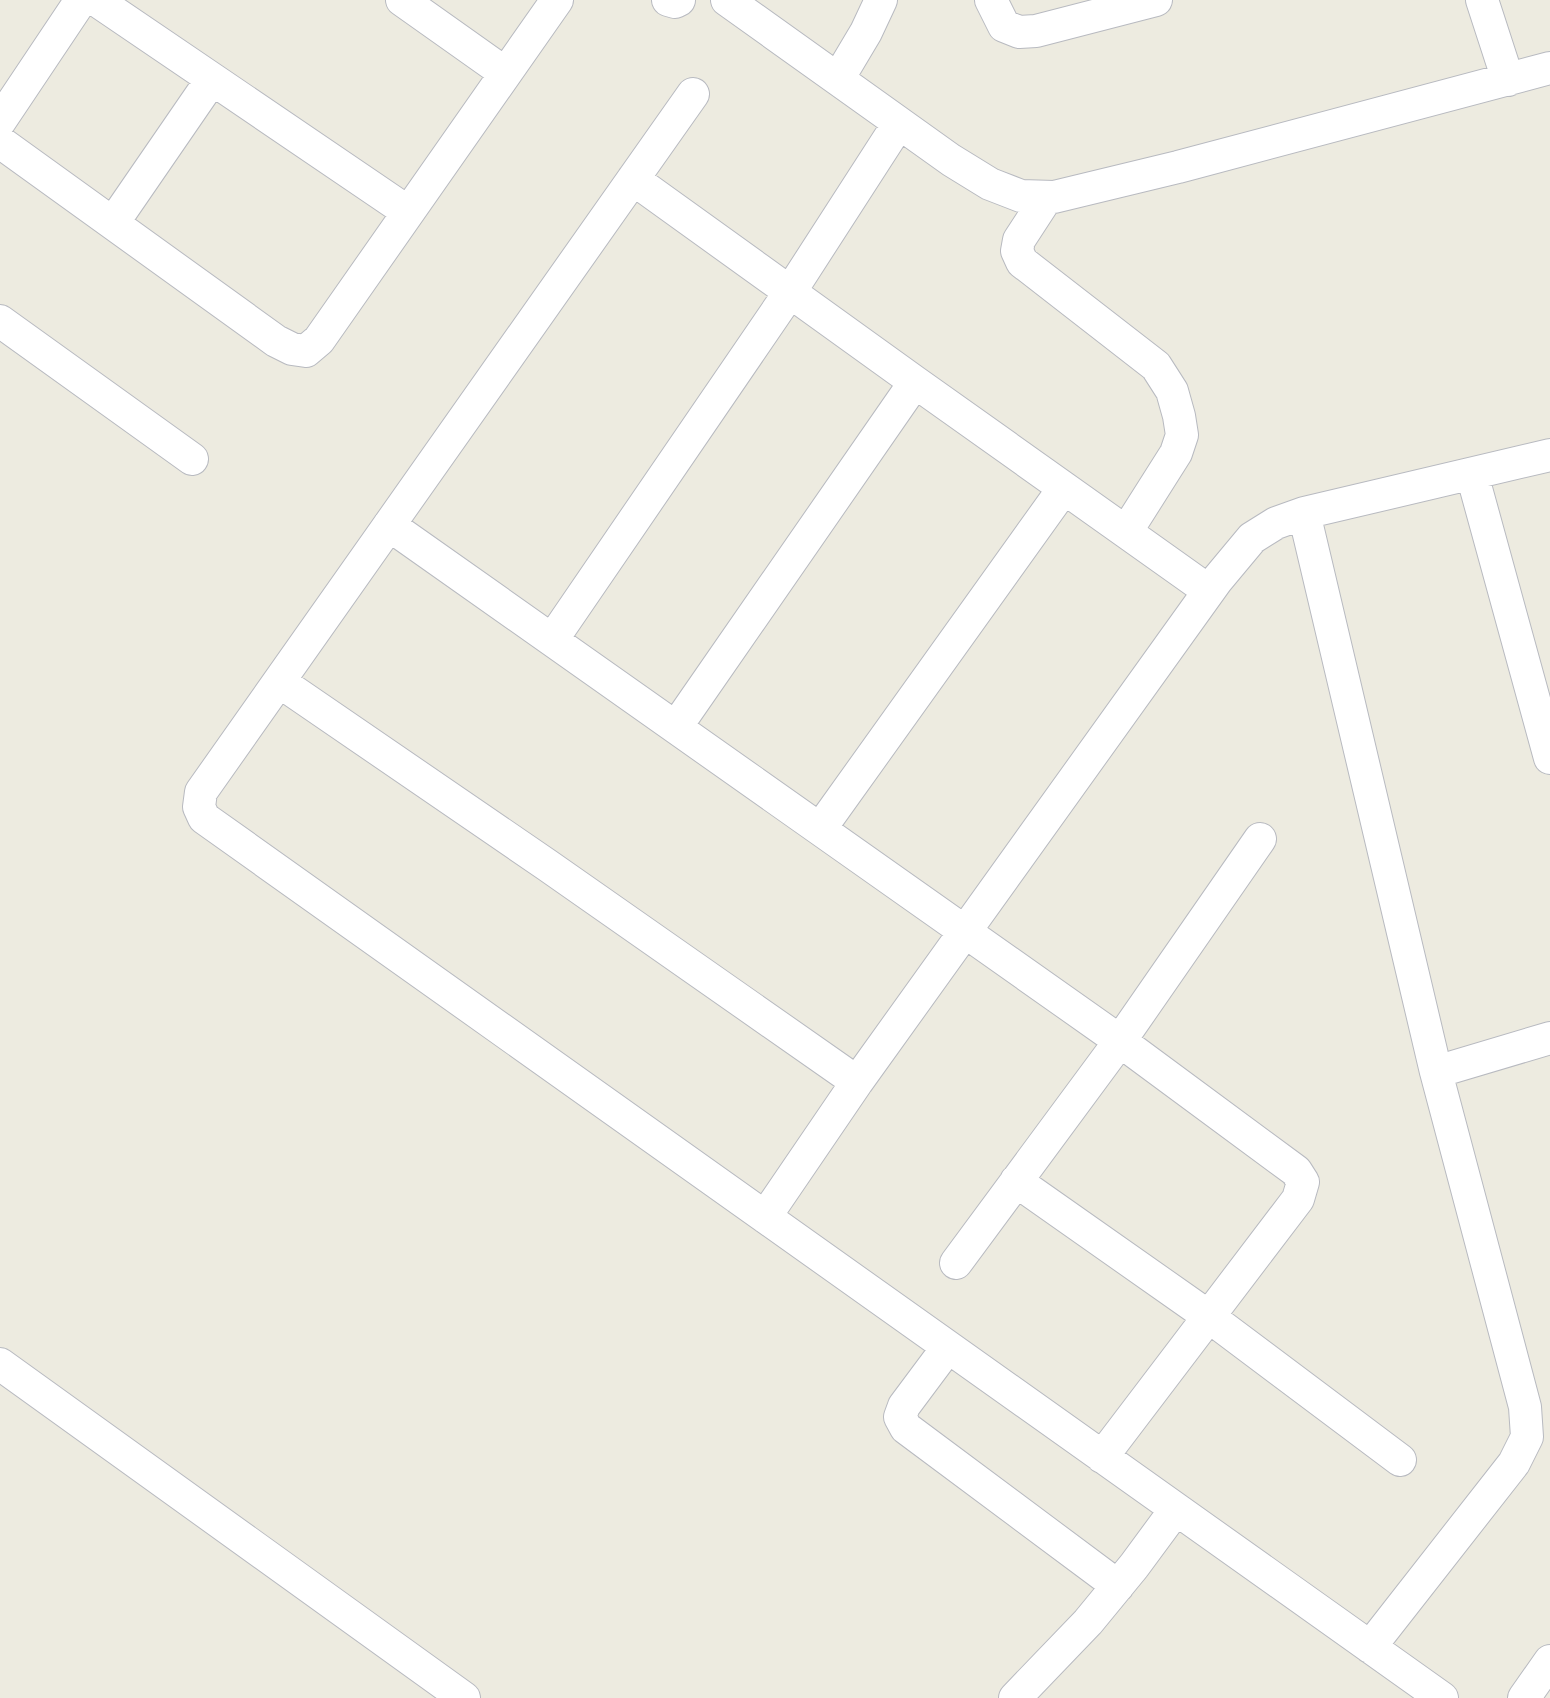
<svg xmlns="http://www.w3.org/2000/svg" width="1550" height="1698" font-family="'Alegreya Sans',sans-serif">
<rect width="100%" height="100%" fill="#edebe0"/>
<g fill="none" stroke-linecap="round" stroke-linejoin="round">
<defs>
<path id="minor" d="M96,0L408,212
M402,0L505,73
M668,0L675,2L679,0
M727,0L951,160L990,184L1021,196L1054,197L1178,167L1550,68
M991,0L1004,26L1019,32L1036,31L1156,0
M1482,0L1508,80
M838,79L866,32L881,0
M693,94L201,792L199,807L204,818L1442,1698
M0,121L81,0
M0,142L276,341L292,349L306,351L319,340L557,0
M633,179L915,382L1209,591
M1047,197L1019,240L1017,251L1022,262L1156,366L1172,391L1179,416L1182,435L1176,453L1126,532
M113,223L212,79
M0,321L192,459
M1472,474L1550,758
M1304,513L1436,1072L1550,1038
M389,525L1120,1041L1296,1171L1303,1182L1298,1199L1102,1457
M552,640L790,292L899,123
M280,682L547,865L857,1082
M676,727L915,382
M820,829L1064,488
M1016,1181L1208,1316L1400,1460
M765,1217L857,1082L1217,580L1252,538L1276,523L1304,513L1550,455
M956,1263L1120,1041L1260,839
M948,1347L904,1406L900,1417L906,1428L1118,1586
M0,1364L464,1698
M1370,1647L1514,1463L1527,1437L1525,1407L1436,1072
M1015,1698L1088,1622L1134,1566L1176,1509
M1524,1698L1550,1661"/>
</defs>
<!-- minor casing -->
<use href="#minor" stroke="#b8bac0" stroke-width="34"/>
<!-- minor -->
<use href="#minor" stroke="#fff" stroke-width="32"/>
</g>
</svg>
